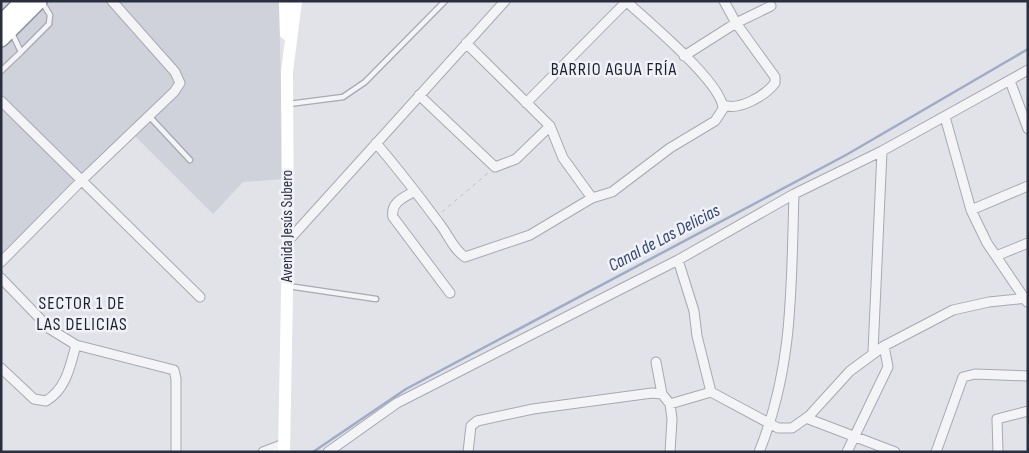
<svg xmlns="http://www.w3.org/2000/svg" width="1029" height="453" font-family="'Sofia Sans Condensed',sans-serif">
<rect width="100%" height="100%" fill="#e1e3e9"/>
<!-- built -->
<path fill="#cfd2db" d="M1,1H279L283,179L243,182L213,214L129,130L1,255Z"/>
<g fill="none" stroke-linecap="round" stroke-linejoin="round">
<!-- stream -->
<path stroke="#9eacc7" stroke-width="2.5" d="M313,452L406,389L846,155L1028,49"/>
<defs>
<path id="service" d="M21,52L49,24L50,15L42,2
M1,71L21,52L12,33
M289,104L343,97L365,82L445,1
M149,116L190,160
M288,286L376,299"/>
<path id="minor" d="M466,43L550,126L563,158L592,198
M684,56L736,23L771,6
M1010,81L1028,129
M419,95L495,167L516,159L550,126
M1,101L200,297
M526,103L627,1
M723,105C739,111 765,96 775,83V77L736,23L724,1
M945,117L971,210L987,243L1027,302
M376,143C398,169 419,196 439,223C448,234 453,249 465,257L530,235L592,198L612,192L670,148L715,121L723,109C723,83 646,20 626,1
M415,191C405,197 390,202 393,217L450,293
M971,210L1028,186
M288,241L505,1
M996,256L1028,243
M678,260L694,311L697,336L711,392L778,428H792L809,416L850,371L884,346L953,310L989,302L1028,298
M1,262L82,180L174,92L180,83L175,72L112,1
M1,278L50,329L76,345L174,370L176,379V452
M873,352L882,151
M656,362L662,394L670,404L672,419L670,452
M1,368L34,399L46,401C66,389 70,367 76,345
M670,404L711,392
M806,418L895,452
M263,452L284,444
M328,452L397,403L678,260L794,194L882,151L1028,70
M468,452L471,426L477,421L533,409L652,393L662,394
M759,452C794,366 791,285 794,194
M847,452L888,367L884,346
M936,452L963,377L975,374L1028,376
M998,452L997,419L1028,411"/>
<path id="trunk" d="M1,23L23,1
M1,39L39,1"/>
</defs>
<!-- service casing -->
<use href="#service" stroke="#a6a9b3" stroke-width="7"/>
<!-- minor casing -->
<use href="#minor" stroke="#a6a9b3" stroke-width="11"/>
<!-- trunk casing -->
<use href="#trunk" stroke="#898f9f" stroke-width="18"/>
<!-- path -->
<path stroke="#bfc1c7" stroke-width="1" stroke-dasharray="4 4" stroke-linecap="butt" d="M442,212L488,173"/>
<!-- service -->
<use href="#service" stroke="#f4f4f7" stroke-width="4.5"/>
<!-- minor -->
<use href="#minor" stroke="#f4f4f7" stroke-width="9"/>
<!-- secondary -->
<path stroke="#fff" stroke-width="12" d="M285,1L286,34
M284,452L288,241L287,72L296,1"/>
<!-- trunk -->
<use href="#trunk" stroke="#fff" stroke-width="15"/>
</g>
<g text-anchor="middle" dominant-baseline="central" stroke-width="5" stroke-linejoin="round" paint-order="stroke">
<!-- street labels -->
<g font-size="16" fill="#2a2f40" stroke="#f1f2f7">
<text transform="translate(287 226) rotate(-90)">Avenida Jesús Subero</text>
</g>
<!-- neighbourhood labels -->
<g font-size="18" letter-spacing="1" fill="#1c2031" stroke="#f1f2f7">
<text x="614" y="69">BARRIO AGUA FRÍA</text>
<text x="82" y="303">SECTOR 1 DE<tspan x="82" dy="21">LAS DELICIAS</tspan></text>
</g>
<!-- water labels -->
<g font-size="18" font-style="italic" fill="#364872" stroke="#f1f2f7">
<text transform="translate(664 238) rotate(-28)">Canal de Las Delicias</text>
</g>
</g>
<!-- border -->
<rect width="1029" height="453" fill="none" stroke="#2a2f40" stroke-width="5"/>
</svg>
